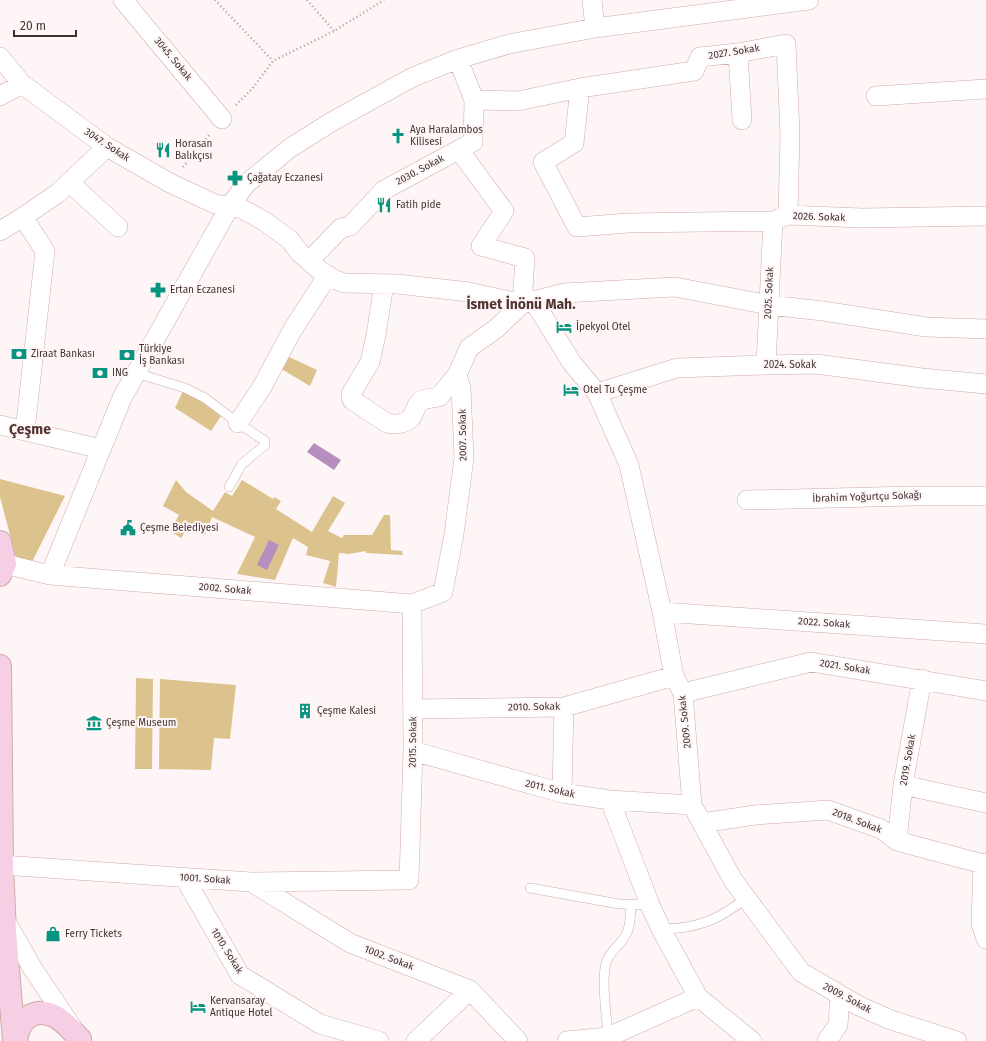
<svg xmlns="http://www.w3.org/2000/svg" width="986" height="1041" font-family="'Fira Sans',sans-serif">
<rect width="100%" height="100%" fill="#fef6f6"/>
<!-- green -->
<path fill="#dcc38e" d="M285,355L317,370L310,386L278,367Z
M184,389L221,416L211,431L175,408Z
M0,479L65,496L31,564L17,561L0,497Z
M176,480L186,492L213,511L225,492L232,496L242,480L273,499L274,497L281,501L276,509L312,532L333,496L345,503L328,531L342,538L344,535H372L384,515H390L391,550L402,551L403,555L366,553V551L349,554L339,553L336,587L323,583L330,561L306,555L308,547L293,538L275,580L237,574L255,537L212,517L205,535L189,526L181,538L170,531L179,515L163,506Z
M136,678L153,679L152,769H135Z
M160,679L236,685L230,739L214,738L211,770L159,769Z"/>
<!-- water -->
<path fill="#b78ec0" d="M314,443L341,460L334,470L307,452Z
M269,540L279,545L267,570L257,565Z"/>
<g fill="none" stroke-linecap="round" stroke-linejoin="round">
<defs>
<path id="lane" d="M136,373L185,388L205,398L238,423L265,441V445L242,464L229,487
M530,888L619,904L650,905
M661,929C696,929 719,920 746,898
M608,1037C607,1016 601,983 606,963C609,952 618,947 624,938C631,928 630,917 631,905"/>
<path id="street" d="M123,0L222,119
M592,0L595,28
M738,53L742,120
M0,57L22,84L107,147L170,183L215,204L242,209L264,221L290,240L299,252L319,270L331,278L344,283L397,284L469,292L522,304L564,293L675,287L769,305L823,311L926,327L986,329
M580,88L574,143L543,162L577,227L628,223L773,221L788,215L862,218L986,216
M0,96L22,84
M876,96L986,89
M474,100L518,101L580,88L694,71L700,57L738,53L786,44L790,134L788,215
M69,182L118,227
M23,217L45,251L25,431
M0,231L23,217L58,193L107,147
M309,261L341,228L350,226L384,190L473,142L474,100L458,59
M384,284L376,335L370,362L351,394L352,400L387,423C395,425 405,424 411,418C416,412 415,403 423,400C428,398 434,398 439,397L457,375
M533,300L572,363L597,393L629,465L662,612L674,676L683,693L692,805L733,880L801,972L859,1006L891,1020L957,1041
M766,365L773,221
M597,393L677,368L766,365L816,364L922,378L986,384
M238,423L262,387L293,329L328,275
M0,425L101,449
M747,500L913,496H986
M5,564L50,575L412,604L443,592L454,534L464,458L461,388L457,375L469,348L497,328L522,304L525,258L481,246L504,211L459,150
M50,575L122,398L230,206L246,184L290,148L333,121L413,77L458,59L509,44L595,28L809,0
M662,612L986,634
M683,693L811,662L986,691
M413,709L564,707L674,676
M413,751L562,793L610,800L692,805
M903,785L986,803
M562,793L564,707
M702,823L755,815L828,810L881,829L897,841L983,864
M897,841L903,785L922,679
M986,863L983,864L981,923L986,939
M2,865L251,882L409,880L413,751L412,604
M184,877L240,975L320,1024L379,1041
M251,882L350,943L470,990L518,1041
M5,920L33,969L72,1027
M698,997L752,1041
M416,1041L470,990
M567,1041L608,1037L698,997L661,929L650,905L610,800
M827,1041L838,1025L840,995"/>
<path id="secondary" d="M0,542L5,564L0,575
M0,666L2,865L5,932L14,1041
M16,1041C19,1019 34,1006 56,1017C65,1022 73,1032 80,1039"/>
</defs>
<!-- lane casing -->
<use href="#lane" stroke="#cfaba8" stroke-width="10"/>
<!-- street casing -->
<use href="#street" stroke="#cfaba8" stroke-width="20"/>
<!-- secondary casing -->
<use href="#secondary" stroke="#cfaba8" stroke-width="24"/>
<!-- path -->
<path stroke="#a99e9d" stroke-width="2.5" stroke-dasharray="1 3" stroke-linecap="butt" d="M215,0L273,61
M307,0L334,31
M236,105L252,89L273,61L334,31L384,0
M183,167L210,134"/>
<!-- lane -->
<use href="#lane" stroke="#fff" stroke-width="9"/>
<!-- street -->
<use href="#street" stroke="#fff" stroke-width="19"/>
<!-- secondary -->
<use href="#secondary" stroke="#f7cfe4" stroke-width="22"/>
</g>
<!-- icons -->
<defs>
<symbol id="church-bare" viewBox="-9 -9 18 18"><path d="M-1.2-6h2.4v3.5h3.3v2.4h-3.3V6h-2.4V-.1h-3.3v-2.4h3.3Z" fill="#089481" stroke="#fef6f6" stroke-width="2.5" paint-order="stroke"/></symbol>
<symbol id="restaurant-bare" viewBox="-9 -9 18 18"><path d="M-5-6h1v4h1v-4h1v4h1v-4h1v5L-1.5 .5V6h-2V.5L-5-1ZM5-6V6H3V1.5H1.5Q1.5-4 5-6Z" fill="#089481" stroke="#fef6f6" stroke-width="2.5" paint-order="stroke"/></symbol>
<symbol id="pharmacy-bare" viewBox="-9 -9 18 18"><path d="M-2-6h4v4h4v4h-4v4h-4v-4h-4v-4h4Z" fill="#089481" stroke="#fef6f6" stroke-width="2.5" paint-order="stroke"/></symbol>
<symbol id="hotel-bare" viewBox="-9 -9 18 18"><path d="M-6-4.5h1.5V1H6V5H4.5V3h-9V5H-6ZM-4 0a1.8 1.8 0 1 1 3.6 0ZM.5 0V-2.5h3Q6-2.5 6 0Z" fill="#089481" stroke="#fef6f6" stroke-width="2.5" paint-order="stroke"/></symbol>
<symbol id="bank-bare" viewBox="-9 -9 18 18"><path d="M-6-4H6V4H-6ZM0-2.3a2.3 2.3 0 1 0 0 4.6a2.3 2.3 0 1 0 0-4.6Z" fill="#089481" stroke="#fef6f6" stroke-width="2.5" paint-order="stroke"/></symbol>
<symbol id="civic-bare" viewBox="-9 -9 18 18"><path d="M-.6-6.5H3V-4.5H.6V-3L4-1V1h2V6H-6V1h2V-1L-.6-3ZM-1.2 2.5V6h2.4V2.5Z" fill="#089481" stroke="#fef6f6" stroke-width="2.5" paint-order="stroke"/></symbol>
<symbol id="building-bare" viewBox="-9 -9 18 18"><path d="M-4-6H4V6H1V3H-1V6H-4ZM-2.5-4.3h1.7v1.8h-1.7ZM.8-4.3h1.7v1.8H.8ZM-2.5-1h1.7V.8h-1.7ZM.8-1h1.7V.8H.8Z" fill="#089481" stroke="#fef6f6" stroke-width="2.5" paint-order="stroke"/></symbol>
<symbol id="museum-bare" viewBox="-9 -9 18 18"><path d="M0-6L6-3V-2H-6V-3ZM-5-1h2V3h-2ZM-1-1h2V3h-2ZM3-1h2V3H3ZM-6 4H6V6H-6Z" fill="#089481" stroke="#fef6f6" stroke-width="2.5" paint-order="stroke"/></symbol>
<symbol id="shop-bare" viewBox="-9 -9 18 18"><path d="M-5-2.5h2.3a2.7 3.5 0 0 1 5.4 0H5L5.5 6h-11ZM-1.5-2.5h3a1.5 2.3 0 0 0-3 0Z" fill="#089481" stroke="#fef6f6" stroke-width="2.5" paint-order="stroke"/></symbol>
</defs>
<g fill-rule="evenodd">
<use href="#church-bare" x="387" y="125" width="22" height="22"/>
<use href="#restaurant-bare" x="152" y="139" width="22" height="22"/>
<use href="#pharmacy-bare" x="224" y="167" width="22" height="22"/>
<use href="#restaurant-bare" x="373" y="194" width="22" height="22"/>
<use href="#pharmacy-bare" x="147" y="279" width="22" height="22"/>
<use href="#hotel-bare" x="553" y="316" width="22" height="22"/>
<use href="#bank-bare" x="8" y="343" width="22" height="22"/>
<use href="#bank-bare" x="116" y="344" width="22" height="22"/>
<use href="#bank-bare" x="89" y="362" width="22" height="22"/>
<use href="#hotel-bare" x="560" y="379" width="22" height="22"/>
<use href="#civic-bare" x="117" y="517" width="22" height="22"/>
<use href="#building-bare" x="294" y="700" width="22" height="22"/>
<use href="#museum-bare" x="83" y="712" width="22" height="22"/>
<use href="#shop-bare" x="42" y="923" width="22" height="22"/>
<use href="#hotel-bare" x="187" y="996" width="22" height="22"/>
</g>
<g text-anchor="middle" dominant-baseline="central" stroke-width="4" stroke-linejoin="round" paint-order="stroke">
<!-- street labels -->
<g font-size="10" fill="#403130" stroke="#fef6f6">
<text transform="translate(734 52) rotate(-9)">2027. Sokak</text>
<text transform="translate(173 59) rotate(50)">3045. Sokak</text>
<text transform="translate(107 145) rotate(33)">3047. Sokak</text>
<text transform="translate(420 170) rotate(-28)">2030. Sokak</text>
<text transform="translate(819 217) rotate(2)">2026. Sokak</text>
<text transform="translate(769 293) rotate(-87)">2025. Sokak</text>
<text x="790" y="365">2024. Sokak</text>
<text transform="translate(463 435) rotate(-91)">2007. Sokak</text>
<text transform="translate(867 497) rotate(-2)">İbrahim Yoğurtçu Sokağı</text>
<text transform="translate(225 589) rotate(5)">2002. Sokak</text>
<text transform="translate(824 623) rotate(4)">2022. Sokak</text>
<text transform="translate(845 667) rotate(9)">2021. Sokak</text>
<text transform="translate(534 707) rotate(-1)">2010. Sokak</text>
<text transform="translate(685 722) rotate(-96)">2009. Sokak</text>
<text transform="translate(413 742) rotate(-89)">2015. Sokak</text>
<text transform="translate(908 760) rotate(-80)">2019. Sokak</text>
<text transform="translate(550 789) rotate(13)">2011. Sokak</text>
<text transform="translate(857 821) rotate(21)">2018. Sokak</text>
<text transform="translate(205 879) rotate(4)">1001. Sokak</text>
<text transform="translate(227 951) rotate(58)">1010. Sokak</text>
<text transform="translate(389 958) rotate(21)">1002. Sokak</text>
<text transform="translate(847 998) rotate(28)">2009. Sokak</text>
</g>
<!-- poi labels -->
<g font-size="10" fill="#403130" stroke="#fef6f6" text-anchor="start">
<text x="410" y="130">Aya Haralambos<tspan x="410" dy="12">Kilisesi</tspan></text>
<text x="175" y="144">Horasan<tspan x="175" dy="12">Balıkçısı</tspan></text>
<text x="247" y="178">Çağatay Eczanesi</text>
<text x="396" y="205">Fatih pide</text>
<text x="170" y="290">Ertan Eczanesi</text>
<text x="576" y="327">İpekyol Otel</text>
<text x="139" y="349">Türkiye<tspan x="139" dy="12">İş Bankası</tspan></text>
<text x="31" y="354">Ziraat Bankası</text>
<text x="112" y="373">ING</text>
<text x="583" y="390">Otel Tu Çeşme</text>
<text x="140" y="528">Çeşme Belediyesi</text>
<text x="317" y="711">Çeşme Kalesi</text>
<text x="106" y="723">Çeşme Museum</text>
<text x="65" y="934">Ferry Tickets</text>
<text x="210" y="1001">Kervansaray<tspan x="210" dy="12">Antique Hotel</tspan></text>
</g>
<!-- district labels -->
<g font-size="14" font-weight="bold" fill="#523433" stroke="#fef6f6">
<text x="521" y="304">İsmet İnönü Mah.</text>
<text x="30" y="429">Çeşme</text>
</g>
</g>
<!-- scale -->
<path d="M14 30v6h62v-6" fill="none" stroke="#403130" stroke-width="2"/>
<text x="20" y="30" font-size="12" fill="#403130" stroke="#fef6f6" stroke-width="3" paint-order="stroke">20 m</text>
</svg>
